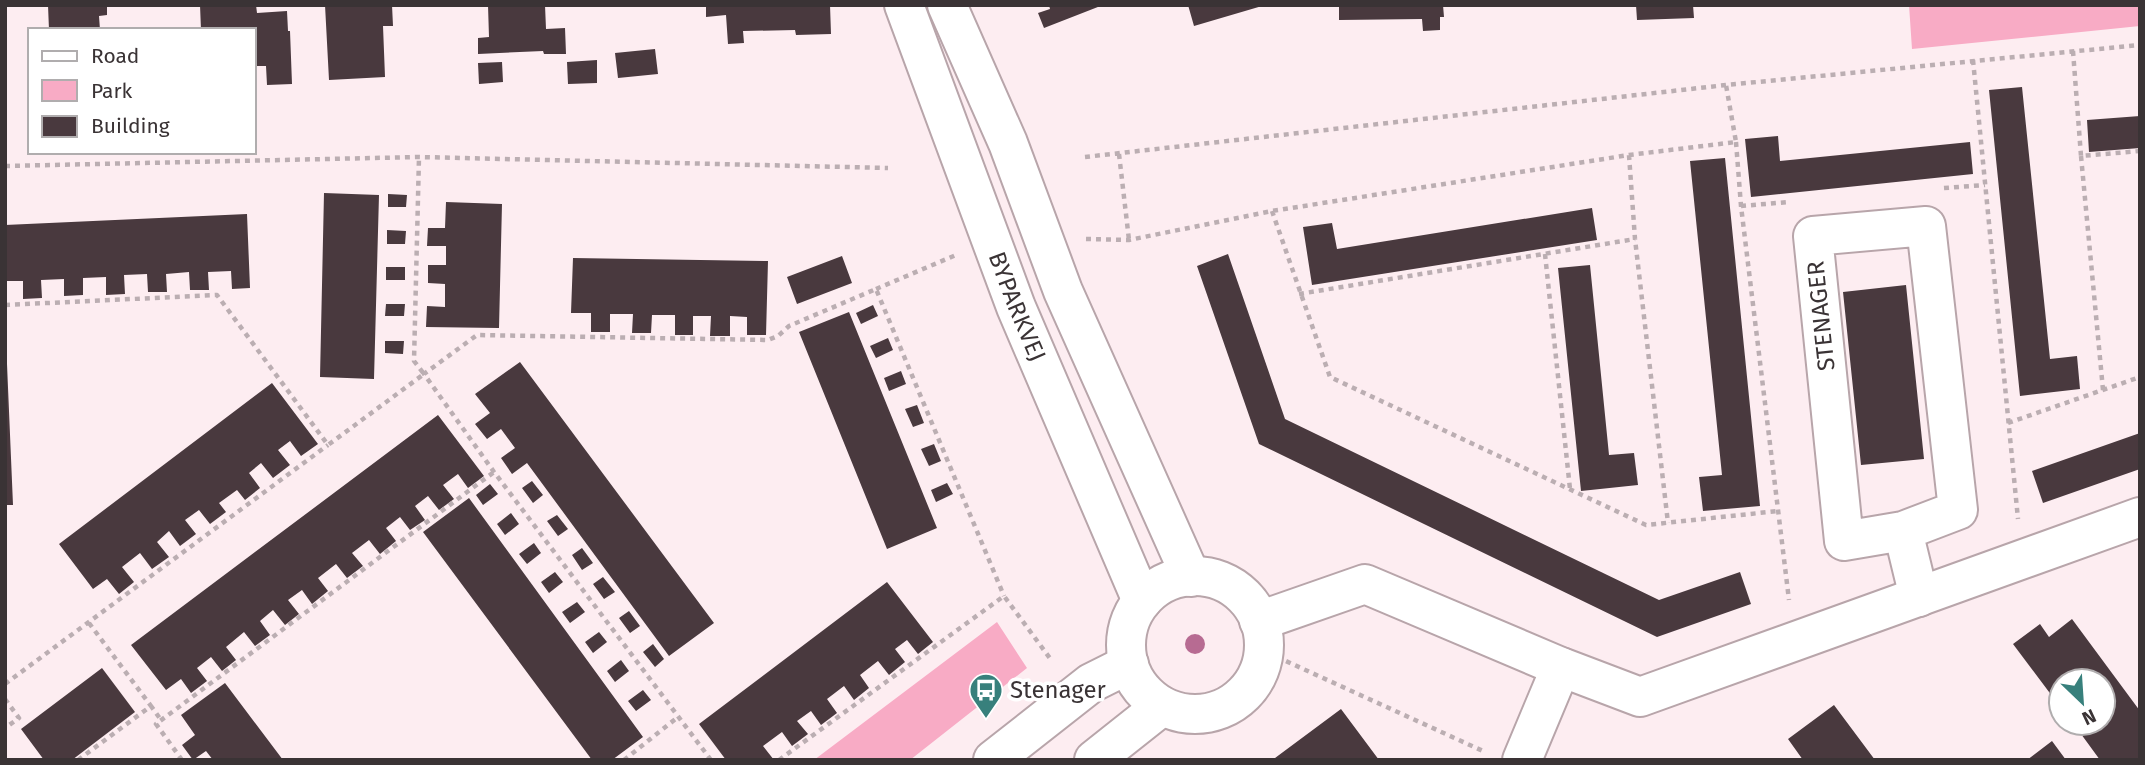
<svg xmlns="http://www.w3.org/2000/svg" width="2145" height="765" font-family="'Fira Sans',sans-serif">
<rect width="100%" height="100%" fill="#fdedf1"/>
<!-- green -->
<path fill="#f8abc5" d="M1909,5H2140V26L1912,49Z
M997,622L1027,668L910,760H814Z"/>
<!-- building -->
<path fill="#49393e" d="M48,5H107V15L99,16L100,30H49Z
M200,5H256L257,13L287,11L288,31H290L292,84L267,85L266,66H254V30H201Z
M325,5H392L393,26H383L385,77L329,80Z
M488,5H545L546,29L565,28L566,54H544L543,51L478,54V38L489,37Z
M706,5H830L831,34L796,35L795,30L743,31L744,43L728,44L726,15L706,17Z
M1049,5H1103L1044,28L1038,13L1050,9Z
M1188,5H1262V6L1194,26Z
M1339,5H1443L1444,17H1440V30L1423,31L1422,19L1339,20Z
M1636,5H1693L1694,18L1637,20Z
M655,49L658,74L618,78L615,53Z
M597,60V83L568,84L567,62Z
M502,62L503,82L479,84L478,63Z
M2022,87L2050,359L2077,356L2080,389L2020,396L1989,90Z
M2140,116V148L2089,152L2087,120Z
M1778,136L1780,161L1970,142L1973,174L1751,197L1745,139Z
M1725,158L1760,506L1703,511L1699,477L1722,475L1690,161Z
M324,193L379,195L374,379L320,377Z
M388,194L407,195L406,207H388Z
M446,202L502,204L499,328L426,327L427,306L445,307V284L428,283V265H446V246H427L428,228H445Z
M1592,208L1597,240L1312,285L1303,227L1332,223L1337,249Z
M247,214L250,288L232,289L231,271L208,272L209,290H190L189,272L166,274L167,292H148L147,274L124,275L125,294L106,295V277L83,278V295L64,296V279L41,280L42,298L23,299V281H5V225Z
M387,230L406,231L405,244H387Z
M1228,254L1285,419L1659,600L1740,572L1751,604L1657,637L1259,444L1197,266Z
M842,256L852,283L797,304L787,277Z
M573,258L768,261L766,335H747V317L730,316V336H710L711,316H693V335H675V315H652L651,333H632L633,314H610V332H591V313H571Z
M1590,265L1609,455L1634,453L1638,485L1581,491L1558,268Z
M386,267H405V280H386Z
M1906,285L1924,459L1861,465L1843,292Z
M386,304H405L404,316H385Z
M873,305L878,316L861,324L856,313Z
M849,312L937,528L887,549L799,332Z
M888,338L893,350L876,358L870,346Z
M385,341H404L403,354L385,353Z
M520,362L714,623L669,656L527,463L512,474L501,458L515,448L501,429L487,439L475,424L490,413L475,394Z
M5,364H7L13,505H5Z
M901,371L906,384L889,391L884,378Z
M272,383L318,444L301,456L290,441L278,450L290,465L273,478L261,463L249,473L260,488L245,500L237,490L219,503L226,512L210,524L199,510L185,520L196,534L180,546L169,531L157,542L169,557L152,569L140,553L122,567L134,582L119,594L107,579L93,589L59,544Z
M917,405L924,423L913,427L905,409Z
M438,415L484,476L468,488L458,474L443,485L454,499L439,510L428,496L415,506L425,520L410,530L400,517L386,528L396,541L380,554L369,540L352,553L363,566L347,578L336,564L318,578L328,591L312,604L302,590L288,600L299,614L285,625L273,610L260,621L270,635L255,646L244,632L226,647L236,660L222,671L211,657L197,668L207,681L191,693L181,679L166,690L131,645Z
M2140,433V469L2043,503L2032,471Z
M934,444L941,461L929,466L921,449Z
M532,481L543,495L533,503L522,488Z
M947,483L953,494L936,502L931,490Z
M490,484L498,494L483,505L476,495Z
M469,498L643,737L612,760H592L423,532Z
M511,513L519,524L505,535L497,524Z
M557,515L568,529L558,536L547,521Z
M534,543L541,553L527,564L519,554Z
M582,548L593,563L582,570L572,555Z
M555,572L563,582L549,593L541,582Z
M603,577L615,592L604,599L593,584Z
M887,582L933,642L918,654L907,640L895,649L905,662L889,675L878,661L860,675L869,688L854,700L844,686L827,699L837,713L821,725L811,711L797,721L808,734L792,746L782,732L763,746L774,760H749L748,758L726,760L699,724Z
M577,602L585,612L570,623L562,612Z
M629,611L640,626L630,633L619,618Z
M2072,619L2140,711V760H2100L2073,723H2103V681H2061V708L2013,644L2040,624L2049,637Z
M599,632L607,642L593,653L585,642Z
M653,644L664,659L655,667L643,652Z
M621,660L629,671L615,682L607,671Z
M102,668L135,712L72,760H44L21,729Z
M225,683L283,760H213L206,751L193,760L182,745L195,735L181,715Z
M643,690L651,700L636,711L628,701Z
M1834,705L1875,760H1803L1788,739Z
M1341,709L1379,760H1277L1275,758Z
M2052,741L2066,760H2027Z"/>
<g fill="none" stroke-linecap="round" stroke-linejoin="round">
<defs>
<g id="minor">
<path id="s1" d="M904,5L1016,307L1142,601"/>
<path d="M947,5L1008,143L1063,291L1191,577"/>
<path d="M1903,531L1844,541L1813,236L1926,226L1958,510L1903,531L1919,597"/>
<circle cx="1195" cy="645" r="69"/>
<path d="M1259,621L1365,584L1561,667L1640,697L2140,517"/>
<path d="M993,760L1091,683L1129,664"/>
<path d="M1094,760L1162,706"/>
<path d="M1522,760L1561,667"/>
</g>
</defs>
<!-- minor casing -->
<use href="#minor" stroke="#b8a5aa" stroke-width="42"/>
<!-- path -->
<path stroke="#bbaeb2" stroke-width="4.5" stroke-dasharray="5 5" stroke-linecap="butt" d="M2073,51L2081,156L2140,151
M1973,60L2018,519
M1736,142L1741,206L1789,600
M1119,154L1129,240
M1629,155L1635,239L1668,523
M2081,156L2103,390
M1085,157L1726,85L2140,45
M5,166L419,157L888,168
M1944,188L1985,185
M1741,206L1789,202
M1272,211L1330,377L1646,525L1778,511
M1086,239L1129,240L1272,211L1629,155L1736,142L1726,85
M1545,254L1570,489
M876,289L956,255
M1299,294L1635,239
M5,305L217,295L328,445L424,374L414,361L419,157
M2008,423L2140,377
M89,623L151,706
M1277,657L1483,751
M5,684L328,445
M5,699L19,718L5,728
M78,760L151,706L161,720
M182,760L156,724L494,472
M624,760L678,717
M711,760L494,472L424,374L477,335L768,340L778,336L789,326L876,289L1004,596
M779,760L1004,596L1052,661"/>
<!-- minor -->
<use href="#minor" stroke="#fff" stroke-width="38"/>
</g>
<!-- trees -->
<circle fill="#b76b92" cx="1195" cy="644" r="10"/>
<!-- icons -->
<defs>
<symbol id="bus-pin" viewBox="-11 -11 22 30"><path d="M0 17L-7.5 6A9.5 9.5 0 1 1 7.5 6Z" fill="#38807c" stroke="#fff"/><path d="M-5-6H5V4H4V6H2V4H-2V6H-4V4H-5ZM-3.5-4V0h7V-4ZM-3.5 1.2v1.5H-2V1.2ZM2 1.2v1.5H3.5V1.2Z" fill="#fff"/></symbol>
</defs>
<g fill-rule="evenodd">
<use href="#bus-pin" x="967" y="671" width="38" height="52"/>
</g>
<g text-anchor="middle" dominant-baseline="central" stroke-width="7" stroke-linejoin="round" paint-order="stroke">
<!-- street labels -->
<g font-size="24" fill="#3a3335" stroke="#fff">
<text stroke="none"><textPath href="#s1" startOffset="322">BYPARKVEJ</textPath></text>
<text transform="translate(1821 316) rotate(-96)">STENAGER</text>
</g>
<!-- poi labels -->
<g font-size="24" fill="#3a3335" stroke="#fff" text-anchor="start">
<text x="1010" y="690">Stenager</text>
</g>
</g>
<!-- border -->
<rect width="2145" height="765" fill="none" stroke="#3a3335" stroke-width="14"/>
<!-- legend -->
<rect x="28" y="28" width="228" height="126" fill="#ffffff" stroke="#b0adae" stroke-width="2"/>
<rect x="42" y="51" width="35" height="10" fill="#ffffff" stroke="#b0adae" stroke-width="2"/>
<text x="91" y="63" font-size="21" fill="#3a3335">Road</text>
<rect x="42" y="80" width="35" height="21" fill="#f8abc5" stroke="#b0adae" stroke-width="2"/>
<text x="91" y="98" font-size="21" fill="#3a3335">Park</text>
<rect x="42" y="116" width="35" height="21" fill="#49393e" stroke="#b0adae" stroke-width="2"/>
<text x="91" y="133" font-size="21" fill="#3a3335">Building</text>
<!-- north arrow -->
<g transform="translate(2082 702) rotate(155)"><circle r="33" fill="#ffffff" stroke="#b0adae" stroke-width="2"/>
<path d="M0-5L12 26L0 18L-12 26Z" fill="#38807c"/>
<text y="-10" font-size="19" font-weight="bold" text-anchor="middle" fill="#3a3335">N</text>
</g>
</svg>
